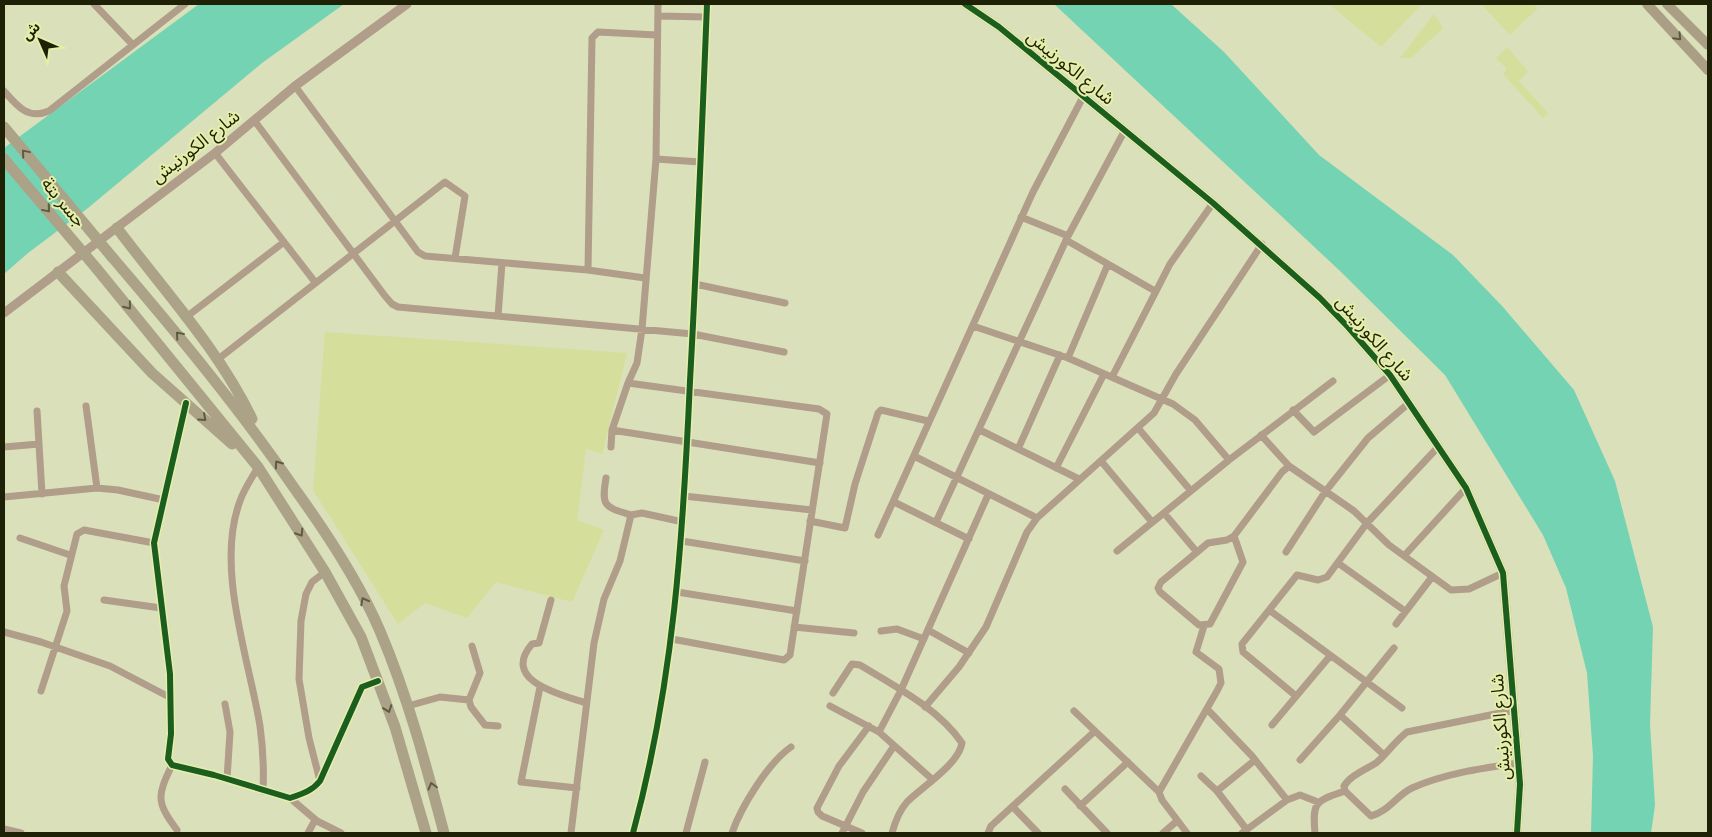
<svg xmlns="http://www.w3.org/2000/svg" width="1712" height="837" font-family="Roboto,'Noto Sans Arabic',sans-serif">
<rect width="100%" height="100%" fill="#dae0b9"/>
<!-- green -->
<path fill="#d5de9b" d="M1329,4H1422L1381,47Z
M1481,4H1533L1538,8L1510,35Z
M1434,14L1443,28L1411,58H1400Z
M1507,47L1528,71L1519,81L1548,113L1543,118L1503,74L1507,69L1496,58Z
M325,332L627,353L602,454L586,449L577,520L604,530L572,602L496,582L467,618L425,603L398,624L313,490Z"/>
<!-- water -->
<path fill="#73d3b2" d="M199,4H344L262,63L88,208L28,253L4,274V148Z
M1054,4H1171L1224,52L1319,155L1453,255L1503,307L1574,390L1615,481L1653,627L1650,724L1655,805L1651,833H1591L1593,756L1587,673L1566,588L1543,535L1445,375L1339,270Z"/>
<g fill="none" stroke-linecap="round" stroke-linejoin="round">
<!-- minor -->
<path stroke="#b09d8a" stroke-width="7" d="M94,4L133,45
M658,16L707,17
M295,86L418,252L425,256L588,270L645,278
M4,91C17,106 28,120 49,111L185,4
M254,120L385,296L392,304L398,307L693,334L784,352
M215,153L315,282
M656,159L700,162
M1021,217L1068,236
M1066,240L1155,291
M588,270L592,38L598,32L657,35
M695,284L785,303
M498,316L502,263
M185,318L284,242
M973,326L1068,358L1173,404L1195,420L1229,460
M1068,358L1108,264
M217,360L445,182L465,196L455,258
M1112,377L1170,264L1213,203
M628,383L819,409L827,414L790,655L784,660L672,639
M186,403L154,543L170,674L171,734L168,759L172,765L214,775L290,798C302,794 312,791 320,781L362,687L378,681
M86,406L97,488
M1293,410L1314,432L1390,375
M37,411L42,494
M1138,428L1191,491
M612,430L820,463
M980,430L1079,479
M1261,435L1289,466
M4,447L39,444
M611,447L612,430L628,383L637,363L642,329L656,159L658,4
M1018,449L1060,355
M914,456L1037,518
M1101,461L1152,522
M258,467C252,478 244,489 240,501C215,567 249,659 260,726C263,748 264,769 263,791
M1056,468L1104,374
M606,478C601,507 605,507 631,515
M684,496L812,510
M4,497L97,488L118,490L164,500
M894,502L969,539
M1164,513L1196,551
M810,521L845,528L855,484L878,413L881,410L928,421
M936,522L1068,236L1125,130
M878,535L1033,192L1083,97
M1234,536L1243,562L1210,624L1199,625L1160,592L1158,588L1161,582L1208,543L1227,540L1234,536L1282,472L1289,466L1354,511L1389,545L1451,590L1469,589L1503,573
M20,538L70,555
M682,541L805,561
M1117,551L1229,460L1333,381
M1286,552L1325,492L1368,438L1409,403
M1404,556L1466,488
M1338,563L1405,611
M677,592L797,611
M104,600L161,608
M551,600L539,643L532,644C500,681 562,695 586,703
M1269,610L1402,708
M1396,624L1432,577
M794,627L854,633
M928,630L969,653
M881,631L897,629L924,639
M4,632L41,642L110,666L171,698
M472,646L480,673L469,700L471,707L485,725L498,726
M540,687L521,782L577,788
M41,691L67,611L64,586L77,534L84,530L154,543
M833,693L852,664L860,665C895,686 939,709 962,743C959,764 922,787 907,802C899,811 895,822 892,833
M1296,696L1243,652L1242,644L1297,575L1318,580L1327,577L1367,523L1439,446
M225,704L230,732L227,779
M408,706L440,697L469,700
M830,706L879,732L933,780
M925,707L959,667L986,627L1027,532L1037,518L1154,413L1176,374L1262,244
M1207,709L1252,756L1287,800
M1515,710L1407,732C1395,741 1387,754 1376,763C1365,770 1351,775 1344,786L1345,791L1371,816C1388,812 1397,795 1412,788C1445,773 1484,768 1519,763
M1074,711L1159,792
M1340,715L1383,754
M1272,725L1330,656
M879,732L901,690L988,495
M1300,760L1340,715L1394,648
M172,765C157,796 156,802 177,830
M1201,776L1217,791L1247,830
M320,781L309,738L299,679L301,621L306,594L312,582L325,572
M1065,789L1107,833
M1217,791L1255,760
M290,798L317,821L341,833
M1080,806L1128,762
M1013,807L1038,833
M4,829L21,833
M308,833L315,820
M571,833L594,643L604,599L620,561L631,515L642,513L683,522
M633,833C674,682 683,536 690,381C697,255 702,129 707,4
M686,833L705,762
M732,833C741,807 768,763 791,747
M842,833L863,792L894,746
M862,833L822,816L818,812L817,808L839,766L869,726
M988,833L991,826L1095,731
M1163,833L1177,821
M1187,833L1162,800L1159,792L1217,691L1221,683L1219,669L1196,652L1204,626
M1242,833L1287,800L1300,795L1318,802
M1315,833C1312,801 1316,801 1345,791"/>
<!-- tertiary -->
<path stroke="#b09d8a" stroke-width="9" d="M965,4L999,27L1213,203L1320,298L1348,327L1390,375L1466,488L1503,573L1520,784L1517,833
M4,313L215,153L295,86L407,4"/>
<!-- primary -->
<path stroke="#aa9f85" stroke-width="10" d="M1647,4L1708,70
M1667,4L1708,45"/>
<!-- trunk -->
<path stroke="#aba288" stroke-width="11" d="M117,228C162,288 220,351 252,419
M112,257C177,333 240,409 297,492C328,535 359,582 380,631C408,697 426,765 444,833
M97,269L258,467L325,572L361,637L395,727L426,833
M58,272L152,373L232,444"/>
<!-- trunk-bridge -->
<path stroke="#aba288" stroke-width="11" d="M4,127L112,257
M4,159L97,269"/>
<defs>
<path id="cycleway" d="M965,4L999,27L1213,203L1320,298L1348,327L1390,375L1466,488L1503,573L1520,784L1517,833
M186,403L154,543L170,674L171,734L168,759L172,765L214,775L290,798C302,794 312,791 320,781L362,687L378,681
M633,833C674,682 683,536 690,381C697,255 702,129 707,4"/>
</defs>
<!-- cycleway casing -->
<use href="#cycleway" stroke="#e6efaa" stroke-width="9"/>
<!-- cycleway -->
<use href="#cycleway" stroke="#1b5e20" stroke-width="6"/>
</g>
<!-- one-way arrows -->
<defs><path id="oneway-chevron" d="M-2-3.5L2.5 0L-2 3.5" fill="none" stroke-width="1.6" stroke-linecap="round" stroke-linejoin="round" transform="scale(1.25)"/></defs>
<use stroke="#5d5a3f" href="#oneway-chevron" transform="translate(1678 37) rotate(47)"/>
<g stroke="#5d5b40">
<use href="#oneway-chevron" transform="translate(25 153) rotate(-130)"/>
<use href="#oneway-chevron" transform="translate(47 209) rotate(50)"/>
<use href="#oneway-chevron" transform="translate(128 306) rotate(51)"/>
<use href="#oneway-chevron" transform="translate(179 335) rotate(-131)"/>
<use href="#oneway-chevron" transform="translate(203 418) rotate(42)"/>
<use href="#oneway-chevron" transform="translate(278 464) rotate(-125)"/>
<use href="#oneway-chevron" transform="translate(300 533) rotate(57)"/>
<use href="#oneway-chevron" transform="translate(364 601) rotate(-118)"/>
<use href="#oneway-chevron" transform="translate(388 709) rotate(70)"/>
<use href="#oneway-chevron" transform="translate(432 786) rotate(-105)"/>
</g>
<g text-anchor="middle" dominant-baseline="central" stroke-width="4" stroke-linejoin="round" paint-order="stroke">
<!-- street labels -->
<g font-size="18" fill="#1e2105" stroke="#e6efaa">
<text transform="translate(1071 67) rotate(39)">شارع الكورنيش</text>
<text transform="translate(195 146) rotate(-38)">شارع الكورنيش</text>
<text transform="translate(64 202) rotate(50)">جسر بتة</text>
<text transform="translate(1375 338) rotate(49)">شارع الكورنيش</text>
<text transform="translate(1500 727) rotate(-94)">شارع الكورنيش</text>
</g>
</g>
<!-- border -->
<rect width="1712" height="837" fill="none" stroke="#1e2105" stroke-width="10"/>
<!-- north arrow -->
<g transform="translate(40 40) rotate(315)" stroke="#e6efaa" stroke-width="4" paint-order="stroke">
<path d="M0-4L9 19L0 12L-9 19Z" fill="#1e2105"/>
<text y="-8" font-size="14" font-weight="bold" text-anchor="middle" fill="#1e2105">ش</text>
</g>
</svg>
